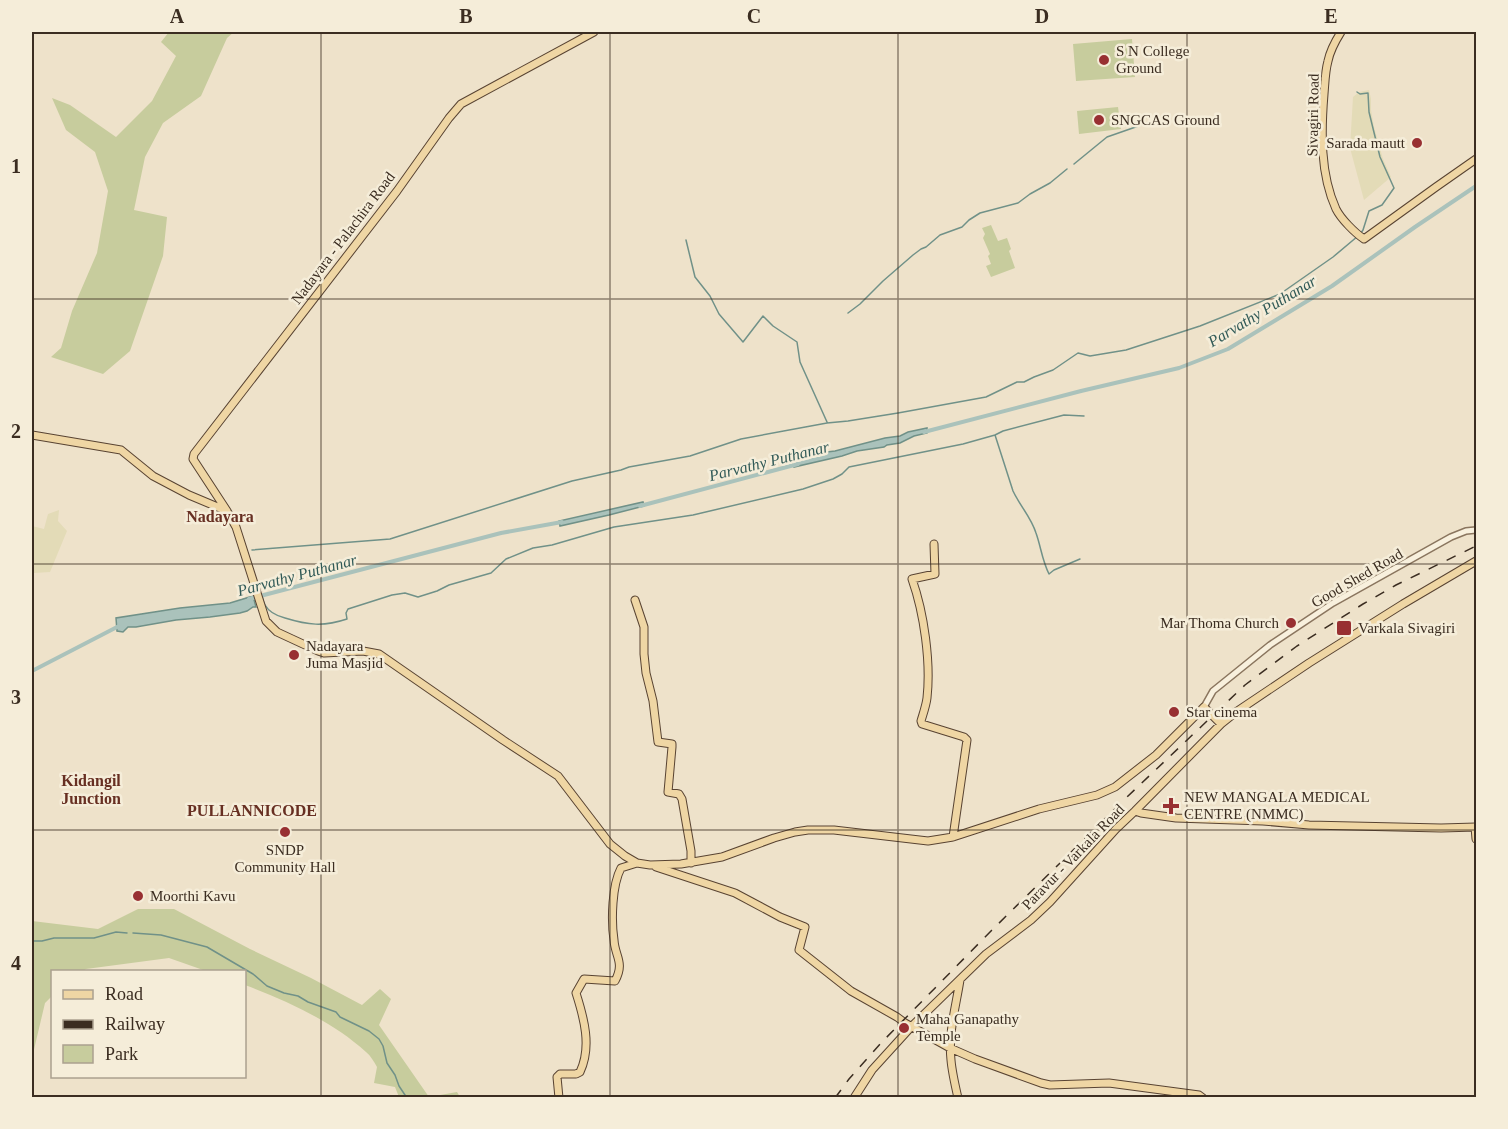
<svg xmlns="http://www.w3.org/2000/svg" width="1508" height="1129" font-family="Georgia,serif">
<rect width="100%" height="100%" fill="#eee2ca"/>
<!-- farmland -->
<path fill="#e3dbb7" d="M1369,90L1371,99V110L1374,127L1383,159L1391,177L1364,200L1350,148L1353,97L1359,92Z
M59,510L58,521L67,531L50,572L34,573L32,576V526L44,529L48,514Z"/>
<!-- green -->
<path fill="#c7cc9d" d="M169,32H234L227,38L201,96L163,123L145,157L134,210L167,217L163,256L130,351L103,374L51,357L61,348L72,311L97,253L108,191L95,152L66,130L52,98L70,105L116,137L152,101L176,56L161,42Z
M1132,39L1135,77L1076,81L1073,44Z
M1118,107L1121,129L1079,134L1077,111Z
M991,225L998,241L1007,238L1011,249L1009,251L1015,268L991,277L986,266L991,264L988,256L990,254L983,238L985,234L982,228Z
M138,909H174L250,949L311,978L362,1005L380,989L391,999L379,1025L429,1097L457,1092L460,1097H399L395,1087L374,1083L377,1067C374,1062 371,1056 366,1052C332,1021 287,1001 245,985L244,972L206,971L169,958L86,969L83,971L52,972V996L45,1003L32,1058V921L98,929Z"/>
<!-- water -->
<path fill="#aac2bb" stroke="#709188" stroke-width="1.5" d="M927,428V433L914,436L900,443L887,445L884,447L857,451L842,456L794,467L792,460L802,455L835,451L885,438L900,436L908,432Z
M643,502L644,506L609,515L560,526L559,521Z
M253,596L256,607H253L247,611L240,613L210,617L176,620L136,627H128L123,632L117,631L116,618L180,608L230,603Z"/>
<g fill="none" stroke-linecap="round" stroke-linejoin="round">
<!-- stream -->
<path stroke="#709188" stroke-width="1.5" d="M1357,92L1360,94L1368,93L1369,112L1380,157L1394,188L1382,205L1369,211L1363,230L1361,233
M1156,118L1157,117
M1074,164L1107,137L1150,122
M686,240L695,277L710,296L719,314L743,342L763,316L773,326L797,342L800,362L827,422
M848,313L860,304L883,281L913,255L921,249L926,247L940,235L962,227L969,220L980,213L1018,203L1030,194L1050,183L1067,169
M995,435L1003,431L1064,415L1084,416
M252,550L390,539L572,481L621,470L629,467L690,456L741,439L827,423L848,421L898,413L986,397L1017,382H1024L1034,377L1053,370L1078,353L1090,356L1126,350L1200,326L1280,294L1333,257L1358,236
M262,596C263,599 263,602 265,605C269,612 277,616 285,618C308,625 323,627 347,619L346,613L348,609L392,595L405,593L418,597L437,591L449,585L491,573L506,559L533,548L552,545L614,527L693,515L803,489L833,479L842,474L849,467L963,444L995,435L1013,491C1020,506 1031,517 1036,533C1041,547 1042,560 1049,574L1054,570L1080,559
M133,933L161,935L207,947L253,974L267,986L284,993L298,996L308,1002L336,1012L340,1017L369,1031L379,1039L383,1046L387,1063L395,1075L399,1086L407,1098
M32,941H42L54,938H94L116,932L127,933"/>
<!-- canal -->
<path stroke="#aac2bb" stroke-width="4" d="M924,432L1081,391L1179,368L1228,349L1332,286L1415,227L1476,186
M640,506L798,464
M249,599L501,533L562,522
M32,671L119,626"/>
<defs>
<path id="minor" d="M1204,707L1213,691L1270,645L1333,603L1451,537L1466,531L1476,530"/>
<path id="major" d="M1341,32C1336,40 1330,51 1328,61C1325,72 1325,83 1324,94C1321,131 1320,174 1336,209C1341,219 1355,233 1364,239L1436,187L1476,159
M32,435L121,450L153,476L189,495L227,511L236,527L266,621L277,632L318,651L324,653L363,651L379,654L503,740L558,776L610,844L625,856L637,863L650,865L681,864L722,857L774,838L795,832L808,830H834L928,841L953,837L1039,809L1097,795L1115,787L1156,755L1204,707L1221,724
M227,511L193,459L194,454L397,191L449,118L461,104L594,32
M934,544L935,574L912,579C924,613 931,662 927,698C926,706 923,714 921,721L922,724L964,737L967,740L953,837
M635,600L644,627V654L646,673L653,701L658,742L672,744V747L668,792L679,794L682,799L691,851V863
M1135,811L1141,813L1176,818L1263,821L1309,825L1441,828L1476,827
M1475,827L1476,839
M656,867L735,893L780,917L805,927L799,950L851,991L897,1017L905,1023L950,1048L975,1059L1041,1083L1050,1085L1109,1083L1199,1095L1203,1098
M559,1098L557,1077L560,1074H576L580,1072C592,1047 584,1018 576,993L584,979L615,981C625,962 615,957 614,940C611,920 612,885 621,868L637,863
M854,1098L872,1070L912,1026L986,954L1031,920L1050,902L1116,829L1135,811L1221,724L1236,712L1309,663L1403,604L1476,561
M958,1098C955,1085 952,1072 951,1060C948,1033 956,1006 960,980"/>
</defs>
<!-- minor casing -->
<use href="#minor" stroke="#8a755e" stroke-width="8"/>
<!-- major casing -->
<use href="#major" stroke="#584332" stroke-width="9"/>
<!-- minor -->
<use href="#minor" stroke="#f8f0dd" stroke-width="5"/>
<!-- major -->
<use href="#major" stroke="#efd6a4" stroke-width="7"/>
<!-- rail -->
<path stroke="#3b2d21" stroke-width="1.5" stroke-dasharray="10 10" stroke-linecap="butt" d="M835,1098L849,1079L882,1042L991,931L1127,797L1245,685L1297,646L1363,604L1396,585L1476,546"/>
</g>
<!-- grid -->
<path fill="none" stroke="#3b2d21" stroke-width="1.5" stroke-opacity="0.55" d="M321,32V1098M610,32V1098M898,32V1098M1187,32V1098M32,299H1476M32,564H1476M32,830H1476"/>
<!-- markers -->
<g fill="#983032" stroke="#f5edd9" stroke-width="2">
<circle cx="1104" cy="60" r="6"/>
<circle cx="1099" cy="120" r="6"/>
<circle cx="1417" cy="143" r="6"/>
<circle cx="1291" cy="623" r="6"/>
<rect x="1336" y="620" width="16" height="16" rx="3"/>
<circle cx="294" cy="655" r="6"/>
<circle cx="1174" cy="712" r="6"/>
<path d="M1168 797h6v6h6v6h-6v6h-6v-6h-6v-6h6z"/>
<circle cx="285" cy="832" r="6"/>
<circle cx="138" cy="896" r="6"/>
<circle cx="904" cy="1028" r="6"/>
</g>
<g text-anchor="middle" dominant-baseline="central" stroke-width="5" stroke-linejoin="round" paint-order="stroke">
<!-- poi labels -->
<g font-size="15" fill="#3b2d21" stroke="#f5edd9" text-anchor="start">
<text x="1116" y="51">S N College<tspan x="1116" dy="17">Ground</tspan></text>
<text x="1111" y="120">SNGCAS Ground</text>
<text x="1405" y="143" text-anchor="end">Sarada mautt</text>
<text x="1279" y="623" text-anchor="end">Mar Thoma Church</text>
<text x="1358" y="628">Varkala Sivagiri</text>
<text x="306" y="646">Nadayara<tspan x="306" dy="17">Juma Masjid</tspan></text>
<text x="1186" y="712">Star cinema</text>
<text x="1184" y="797">NEW MANGALA MEDICAL<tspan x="1184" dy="17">CENTRE (NMMC)</tspan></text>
<text x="285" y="850" text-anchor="middle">SNDP<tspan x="285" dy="17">Community Hall</tspan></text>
<text x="150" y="896">Moorthi Kavu</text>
<text x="916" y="1019">Maha Ganapathy<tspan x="916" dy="17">Temple</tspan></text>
</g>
<!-- street labels -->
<g font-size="15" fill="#3b2d21" stroke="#f5edd9">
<text transform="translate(1313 115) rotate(-89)">Sivagiri Road</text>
<text transform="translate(343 238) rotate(-53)">Nadayara - Palachira Road</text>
<text transform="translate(1357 578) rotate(-30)">Good Shed Road</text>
<text transform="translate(1073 857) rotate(-46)">Paravur - Varkala Road</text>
</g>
<!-- water labels -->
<g font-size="16" font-style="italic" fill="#315a57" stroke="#f5edd9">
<text transform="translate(1262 311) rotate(-31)">Parvathy Puthanar</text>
<text transform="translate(769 461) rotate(-14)">Parvathy Puthanar</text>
<text transform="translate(297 575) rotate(-15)">Parvathy Puthanar</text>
</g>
<!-- neighbourhood labels -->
<g font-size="16" font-weight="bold" fill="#672f22" stroke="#f5edd9">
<text x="220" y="516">Nadayara</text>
<text x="91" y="780">Kidangil<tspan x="91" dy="18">Junction</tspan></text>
<text x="252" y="810">PULLANNICODE</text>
</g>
</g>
<!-- border -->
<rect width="1508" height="1129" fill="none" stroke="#f5edd9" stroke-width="66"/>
<!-- legend -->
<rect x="51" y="970" width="195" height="108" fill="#f5edd9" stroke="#aba08f" stroke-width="1.5"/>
<rect x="63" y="990" width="30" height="9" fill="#efd6a4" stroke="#aba08f" stroke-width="1.5"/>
<text x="105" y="1000" font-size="18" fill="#3b2d21">Road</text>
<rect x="63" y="1020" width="30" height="9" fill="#3b2d21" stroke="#aba08f" stroke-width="1.5"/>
<text x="105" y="1030" font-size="18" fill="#3b2d21">Railway</text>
<rect x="63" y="1045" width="30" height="18" fill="#c7cc9d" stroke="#aba08f" stroke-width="1.5"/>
<text x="105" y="1060" font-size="18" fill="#3b2d21">Park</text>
<rect x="33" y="33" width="1442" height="1063" fill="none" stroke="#3b2d21" stroke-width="2"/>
<g font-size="20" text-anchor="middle" font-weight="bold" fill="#3b2d21">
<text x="177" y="23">A</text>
<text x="466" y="23">B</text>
<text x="754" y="23">C</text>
<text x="1042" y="23">D</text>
<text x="1331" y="23">E</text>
<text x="16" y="173">1</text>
<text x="16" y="438">2</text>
<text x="16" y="704">3</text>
<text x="16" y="970">4</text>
</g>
</svg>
